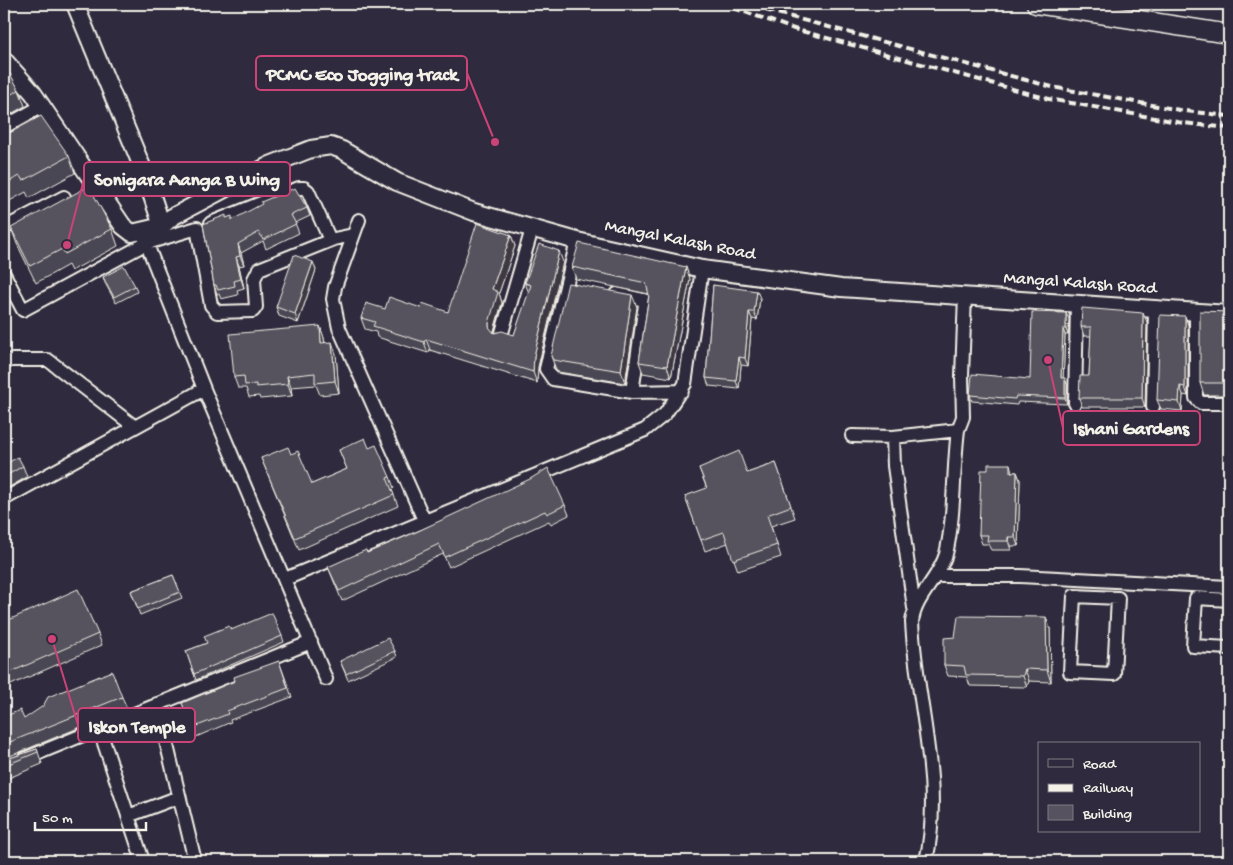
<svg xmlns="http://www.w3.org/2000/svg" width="1233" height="865" font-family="'Gochi Hand',sans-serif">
<rect width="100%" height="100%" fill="#2f2a3d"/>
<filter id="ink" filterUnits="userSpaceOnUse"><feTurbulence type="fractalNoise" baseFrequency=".02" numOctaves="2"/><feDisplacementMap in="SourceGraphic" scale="10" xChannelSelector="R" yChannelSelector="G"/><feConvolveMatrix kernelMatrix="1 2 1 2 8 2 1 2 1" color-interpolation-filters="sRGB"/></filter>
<g filter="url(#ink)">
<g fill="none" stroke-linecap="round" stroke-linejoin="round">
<defs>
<path id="minor" d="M4,127L42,106
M359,220L335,287L333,299L339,328L424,520
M211,223L299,188H304L308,191L330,240
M4,228L64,197
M144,237L204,389L326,679
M577,241L546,369L553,379L632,392
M4,274L23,310L147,243L197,228L211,305L217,312L253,311L256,307L254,279L259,269L334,239L353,235
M617,294L644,300L645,305L632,392L682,391
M1196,312V398L1201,403H1229
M501,336L532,229
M4,363L11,360H48L135,427
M1075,403L1077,304
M1153,407L1155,310
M852,436L893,437L958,430
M893,437L894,466L914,608
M4,499L204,389
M937,576H1020L1229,587
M285,579L645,430L665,414L685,384L702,269
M1074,596L1118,598L1114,674L1070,672Z
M1229,600L1196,598L1193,646L1229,648
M157,704L195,861
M99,728L143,861
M24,759L311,642
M128,816L179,797
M926,861C944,782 916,702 912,622C915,596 939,579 946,554C955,516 953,470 958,430L963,417L962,376L965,295"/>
<path id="tertiary" d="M75,4L143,169L162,226
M4,60L33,93L123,226L132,233L162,226L172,217L270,165L311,149L331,146L342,150L397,182L474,212L577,241L702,269L841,288L1229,314"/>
<path id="secondary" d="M1036,4L1229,34"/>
</defs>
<!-- minor casing -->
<use href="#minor" stroke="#f4f1e8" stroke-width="16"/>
<!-- tertiary casing -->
<use href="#tertiary" stroke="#f4f1e8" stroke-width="20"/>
<!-- secondary casing -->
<use href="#secondary" stroke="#f4f1e8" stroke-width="21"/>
<!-- minor -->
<use href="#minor" stroke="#2f2a3d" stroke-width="12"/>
<!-- tertiary -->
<use href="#tertiary" stroke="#2f2a3d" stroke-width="16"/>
<!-- secondary -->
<use href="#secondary" stroke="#2f2a3d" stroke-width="18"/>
<!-- rail -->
<path stroke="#f4f1e8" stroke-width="4" stroke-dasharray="8 4" stroke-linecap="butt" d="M722,4L794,29L1049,99L1183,123L1229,128
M743,4L1052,87L1185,111L1229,116"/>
</g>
<!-- wall -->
<path fill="#4a4752" stroke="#f4f1e8" d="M1201,4H1229V8Z
M4,65L19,90L25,106L4,118Z
M4,136L69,156L75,173L29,198L26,192L4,204Z
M307,208L310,216L295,223L299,233L266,249L263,241L241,253L244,265L239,266L244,288L237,290L238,295L221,299L219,294H217L214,285L227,218L233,219Z
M11,228L112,229L118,246L71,271L68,265L36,283L17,244Z
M511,235L515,246L499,293L502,303L494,332V333L514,335L529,293L525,283L563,262L538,367L537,383L430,350L428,353L377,337L376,332L365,329L361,318L385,309L421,308L448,312Z
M572,267L690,279L671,378L643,373L639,362L649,294L576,279Z
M316,270L298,323L279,316L276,307Z
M103,277L135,286L137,292L116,303L105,283Z
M713,285L760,298L757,320L752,319L748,366L741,365L739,389L709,386L706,378Z
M637,307L625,383L558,372L555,367L551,356Z
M1229,312V395H1204L1200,383Z
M1185,316L1188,325V396L1183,395L1182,411L1161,409L1157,400Z
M1069,319L1068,335H1065L1063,378L1067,384V404L1018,402L1017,405L972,401L970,395L1030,379Z
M1147,322L1145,407H1082L1079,398L1089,376L1091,336H1084L1081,327Z
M320,326L324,338L325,343L336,354L339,393L320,395L316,385L291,387L292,396L260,399L259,396L249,397L246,388H238L234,377Z
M369,448L390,477L394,488L392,490L398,506L299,550L261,458L291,454L312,484L347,469L339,450Z
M776,463L795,518L771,526L781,557L738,571L728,543L705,551L685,496L707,489L699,468L747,473Z
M1010,464L1012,472H1017L1020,480L1018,546H1011V550H991L988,544H982L979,535L988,470Z
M4,465L23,466L27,477L4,490Z
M565,505L569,515L551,524L549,521L449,567L443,554L342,601L328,567Z
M173,575L182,598L140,615L131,591Z
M4,622L98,634L102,645L6,687L7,690L4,691Z
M1050,628L1051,682L1029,681L1027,687L970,686L967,677L948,676L944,665L955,637Z
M231,630L282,636L284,642L196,680L186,651L207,643Z
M395,651L397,657L348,680L340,661Z
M279,661L292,697L230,720L231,722L196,737L182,703L235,681Z
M122,697L127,708L10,756L6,759H7L37,749L42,764L4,780V717L24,719Z"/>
<!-- shaded-wall -->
<path fill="#3c3942" stroke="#f4f1e8" d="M511,235L515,246L499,293L502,303L493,334L489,327V323L492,289Z
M238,244L241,253L244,265L240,256Z
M559,251L563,262L538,367L537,383L533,372L534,356Z
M236,257L239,266L244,288L241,279Z
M313,262L316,270L298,323L295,314Z
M686,267L690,279L671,378L667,366Z
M757,291L760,298L757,320L754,312Z
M632,295L637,307L625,383L621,371Z
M749,312L752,319L748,366L745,358Z
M1066,313L1069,319L1068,335L1066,329Z
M1143,313L1147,322L1145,407L1142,398Z
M1185,316L1188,325V396L1185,387Z
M320,326L324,338L326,355L321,343Z
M1063,329L1065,335L1063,384L1061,378Z
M426,339L430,350L428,353L424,342Z
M332,342L336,354L339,393L335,381Z
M739,357L741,365L739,389L736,381Z
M287,376L291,387L292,396L288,384Z
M1065,378L1067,384V404L1065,398Z
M1180,386L1183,395L1182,411L1179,402Z
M1017,472L1020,480L1018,546L1015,537Z
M1008,537L1011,546V550L1008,541Z
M1046,617L1050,628L1051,682L1047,670Z
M1025,669L1029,681L1027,687L1023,676Z
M5,744L10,756L4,761V745Z"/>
<!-- building -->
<path fill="#56525f" stroke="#f4f1e8" d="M4,65L8,70L19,90L4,98Z
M41,116L69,156L23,181L20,176L4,184V136Z
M89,186L112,229L65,254L62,249L30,266L11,228Z
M295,188L307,208L291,215L296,224L263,240L259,232L238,244L240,256L236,257L241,279L234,281L235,286L218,290L216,285H214L203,224L226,215V218L232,216V220L262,204L261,202Z
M477,223L511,235L492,289L498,292L489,323V327L494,333L502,331L514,335L531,285L525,283L539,244L559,251L534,356L533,372L426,339L424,342L373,326L375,322L361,318L366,303L385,309L389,297L421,308L422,303L448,312Z
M579,243L686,267L667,366L639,362L649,295L646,283L572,267Z
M294,255L313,262L295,314L276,307Z
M124,266L135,286L114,297L103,277Z
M568,283L632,295L621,371L553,360L551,356Z
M713,285L757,291L754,312H749L745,358L739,357L736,381L706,378Z
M1082,308L1143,313L1142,398H1079L1080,376H1089L1091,327H1081Z
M1200,311L1229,312V387L1225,383H1200Z
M1032,312L1066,313V329H1063L1061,378H1065V398L1016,396L1015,399L970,395L972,374L1030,379Z
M1160,315L1185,316V387L1180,386L1179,402L1157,400Z
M320,326L321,343L332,342L335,381L315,383V373L287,376L288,384L256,387V384L245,385L244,376L234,377L230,334Z
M365,438L369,448L376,445L390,477L387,478L394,495L295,538L261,458L288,447L291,454L298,451L312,484L347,469L339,450Z
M739,451L747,473L776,463L791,506L767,515L777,545L733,560L724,532L701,540L685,496L707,488L699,468Z
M18,457L23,466L4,477V465Z
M988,464H1010V472H1017L1015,537H1008V541H987L988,535H979L981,470H988Z
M548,468L565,505L547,514L545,511L445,557L439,544L339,591L328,567L366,550L367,553L416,532L530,479Z
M173,575L180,592L138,609L131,591Z
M78,589L98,634L4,675V622Z
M272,613L282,636L194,674L186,651L207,643L204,636L229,626L231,630Z
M958,616L1046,617L1047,670L1025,669L1023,676L966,675L964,666L944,665V638L955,637Z
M388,638L395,651L346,674L340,661Z
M279,661L288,688L227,711L228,714L192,728L182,703L235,681L234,677Z
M112,671L122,697L5,744L4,745V717L20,710L24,719L43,706L48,697Z
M37,749L38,752L4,766V756L7,759Z"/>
</g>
<g text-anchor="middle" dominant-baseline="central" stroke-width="5" stroke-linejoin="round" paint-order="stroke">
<!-- street labels -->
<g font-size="18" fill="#f4f1e8" stroke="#2f2a3d">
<text transform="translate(680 241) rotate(11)">Mangal Kalash Road</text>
<text transform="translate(1080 284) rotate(4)">Mangal Kalash Road</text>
</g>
</g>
<!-- callouts -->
<path fill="none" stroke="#cc4377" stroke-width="2" d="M495 142L467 73M67 245L84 179M1048 360L1063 428M52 639L78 725"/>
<g fill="#cc4377" stroke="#2f2a3d" stroke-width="2">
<circle cx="495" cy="142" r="5"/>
<circle cx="67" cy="245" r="5"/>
<circle cx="1048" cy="360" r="5"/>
<circle cx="52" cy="639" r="5"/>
</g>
<g fill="#2f2a3d" stroke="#cc4377" stroke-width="2">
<rect x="256" y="56" width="211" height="34" rx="5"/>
<rect x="84" y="162" width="206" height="34" rx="5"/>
<rect x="1063" y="411" width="137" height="34" rx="5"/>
<rect x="78" y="708" width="117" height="34" rx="5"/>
</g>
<g font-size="19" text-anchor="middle" font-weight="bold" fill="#f4f1e8">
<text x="362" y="80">PCMC Eco Jogging track</text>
<text x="187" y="185">Sonigara Aanga B Wing</text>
<text x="1131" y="434">Ishani Gardens</text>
<text x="137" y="732">Iskon Temple</text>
</g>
<!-- margin -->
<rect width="1233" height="865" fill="none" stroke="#2f2a3d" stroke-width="20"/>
<rect x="10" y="10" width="1213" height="845" fill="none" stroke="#f4f1e8" stroke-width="2" filter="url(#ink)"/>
<!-- legend -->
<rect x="1038" y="742" width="162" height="90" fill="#2f2a3d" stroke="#7e7a81"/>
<rect x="1048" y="759" width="25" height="8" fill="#2f2a3d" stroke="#7e7a81"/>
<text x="1083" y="768" font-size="15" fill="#f4f1e8">Road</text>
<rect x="1048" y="784" width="25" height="8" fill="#f4f1e8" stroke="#7e7a81"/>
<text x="1083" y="792" font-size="15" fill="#f4f1e8">Railway</text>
<rect x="1048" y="805" width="25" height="15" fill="#56525f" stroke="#7e7a81"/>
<text x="1083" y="818" font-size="15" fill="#f4f1e8">Building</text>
<!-- scale -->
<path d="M35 822v8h111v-8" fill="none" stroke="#f4f1e8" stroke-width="2.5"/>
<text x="42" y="822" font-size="15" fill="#f4f1e8" stroke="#2f2a3d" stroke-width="4" paint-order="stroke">50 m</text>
</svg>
